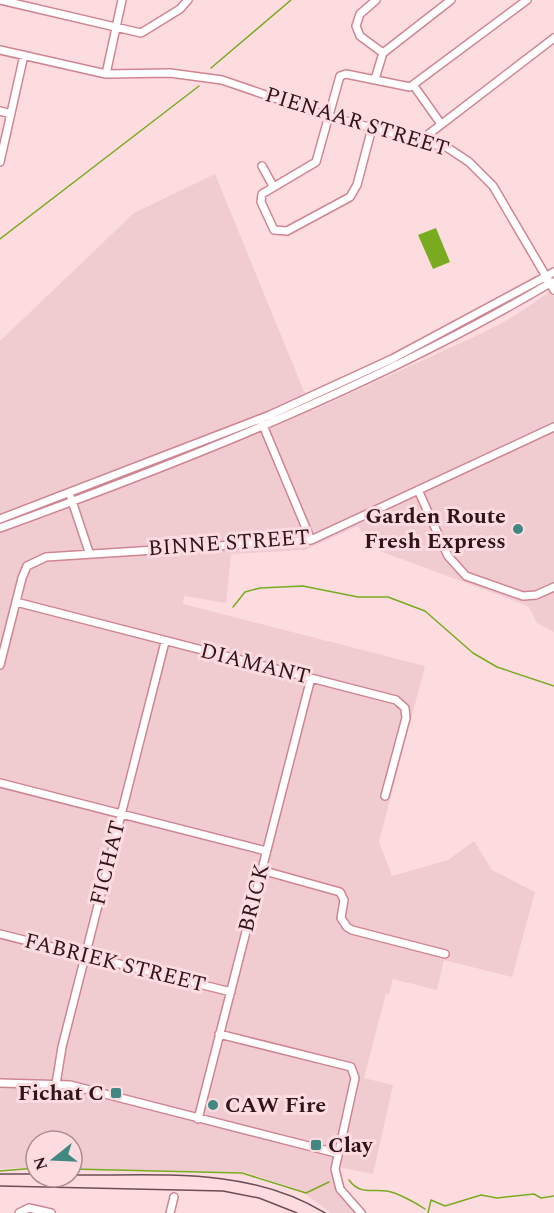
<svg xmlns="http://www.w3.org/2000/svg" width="554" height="1213" font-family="Spectral,serif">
<rect width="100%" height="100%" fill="#fddce0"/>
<!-- built -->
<path fill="#f0cbd0" d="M215,174L312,411L478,335L511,318L554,289V632L537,623L528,606L369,547L358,526L305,550L231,554L226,603L184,596L183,604L425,666L379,842L392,876L448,860L474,841L492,870L535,892L512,977L444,960L437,990L393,979L389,994L386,993L364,1078L393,1085L373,1174L339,1167L346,1190L368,1213H331L300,1190L244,1172L72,1169V1141H36V1167L0,1169V341L134,213Z"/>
<!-- water -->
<path fill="#79ab21" d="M436,228L450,262L433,269L418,235Z"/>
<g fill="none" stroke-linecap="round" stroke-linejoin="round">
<!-- stream -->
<path stroke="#79ab21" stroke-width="1.5" d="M211,68L291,0
M0,239L199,86
M233,607L245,592L260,588L303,586L358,597H388L425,611L473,653L497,667L554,686
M72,1169L242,1173L306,1193L329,1182
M0,1171L36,1168
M349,1180C360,1195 371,1189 387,1191C398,1193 416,1203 425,1209
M428,1213L431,1200L445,1206L481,1195L497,1198L534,1194L541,1198L554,1196"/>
<defs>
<path id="minor" d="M0,0L141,33L180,9L188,0
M376,0L360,14L356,26L360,36L383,53
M0,50L106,74L170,73L222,80L327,116L448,148L469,162L493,186L554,290
M106,74L122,0
M375,79L383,53L451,0
M414,86L441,124
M0,111L11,114
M372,128L357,185L350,197L287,231L274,230L261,202L262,194L316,162L340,76L346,74L410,87L527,0
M421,140L554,38
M0,162L24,55
M262,166L273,186
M262,423L311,540
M418,490L448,556L466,576L523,596L536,595L554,587
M71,498L89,552
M0,519L270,415L392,359L554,272
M0,528C190,459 377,385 552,282
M16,602L396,700L405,708L406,718L385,796
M0,665L22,578L27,566L46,557L311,540L554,427
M0,783L266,851
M261,870L340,892L344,900L341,918L347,927L352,930L445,954
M0,934L231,992
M219,1034L351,1067L355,1078L335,1169L340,1189L361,1213
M0,1083L70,1085L336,1153
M56,1084L62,1047L165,642
M198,1119L311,678
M19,1213L29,1208L51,1213
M170,1213L174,1197"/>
</defs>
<!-- minor casing -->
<use href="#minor" stroke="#d08592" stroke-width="10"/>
<!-- minor -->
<use href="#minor" stroke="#fff" stroke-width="7"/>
<!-- rail -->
<path stroke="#6b4d53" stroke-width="1.5" d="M0,1174H36
M72,1175C158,1176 249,1166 325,1213
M0,1186L223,1191L259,1198L297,1213"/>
</g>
<!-- markers -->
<g fill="#418882" stroke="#fddce0" stroke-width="2">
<circle cx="518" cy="529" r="6"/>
<rect x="110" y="1087" width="12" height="12" rx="3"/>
<circle cx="213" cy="1105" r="6"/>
<rect x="310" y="1139" width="12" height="12" rx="3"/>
</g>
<g text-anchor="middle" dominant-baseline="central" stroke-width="6" stroke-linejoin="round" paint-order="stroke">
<!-- street labels -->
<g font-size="22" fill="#32151b" stroke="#fddce0">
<text transform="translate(357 122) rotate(17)">PIENAAR STREET</text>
<text transform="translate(229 543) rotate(-4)">BINNE STREET</text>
<text transform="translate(255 664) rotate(14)">DIAMANT</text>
<text transform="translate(108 863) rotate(-76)">FICHAT</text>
<text transform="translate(254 898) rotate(-76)">BRICK</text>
<text transform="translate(115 963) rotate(14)">FABRIEK STREET</text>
</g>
<!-- poi labels -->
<g font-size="22" font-weight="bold" fill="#32151b" stroke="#fddce0" text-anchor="end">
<text x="506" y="516">Garden Route<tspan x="506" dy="25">Fresh Express</tspan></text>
<text x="104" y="1093">Fichat C</text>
<text x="225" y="1105" text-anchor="start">CAW Fire</text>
<text x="328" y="1145" text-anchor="start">Clay</text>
</g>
</g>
<!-- north arrow -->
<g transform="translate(54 1159) rotate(252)"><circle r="28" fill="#fddce0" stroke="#ac8c91" stroke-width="1.5"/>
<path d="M0-4.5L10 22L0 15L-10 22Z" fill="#418882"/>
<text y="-9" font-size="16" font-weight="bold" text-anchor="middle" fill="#32151b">N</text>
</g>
</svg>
